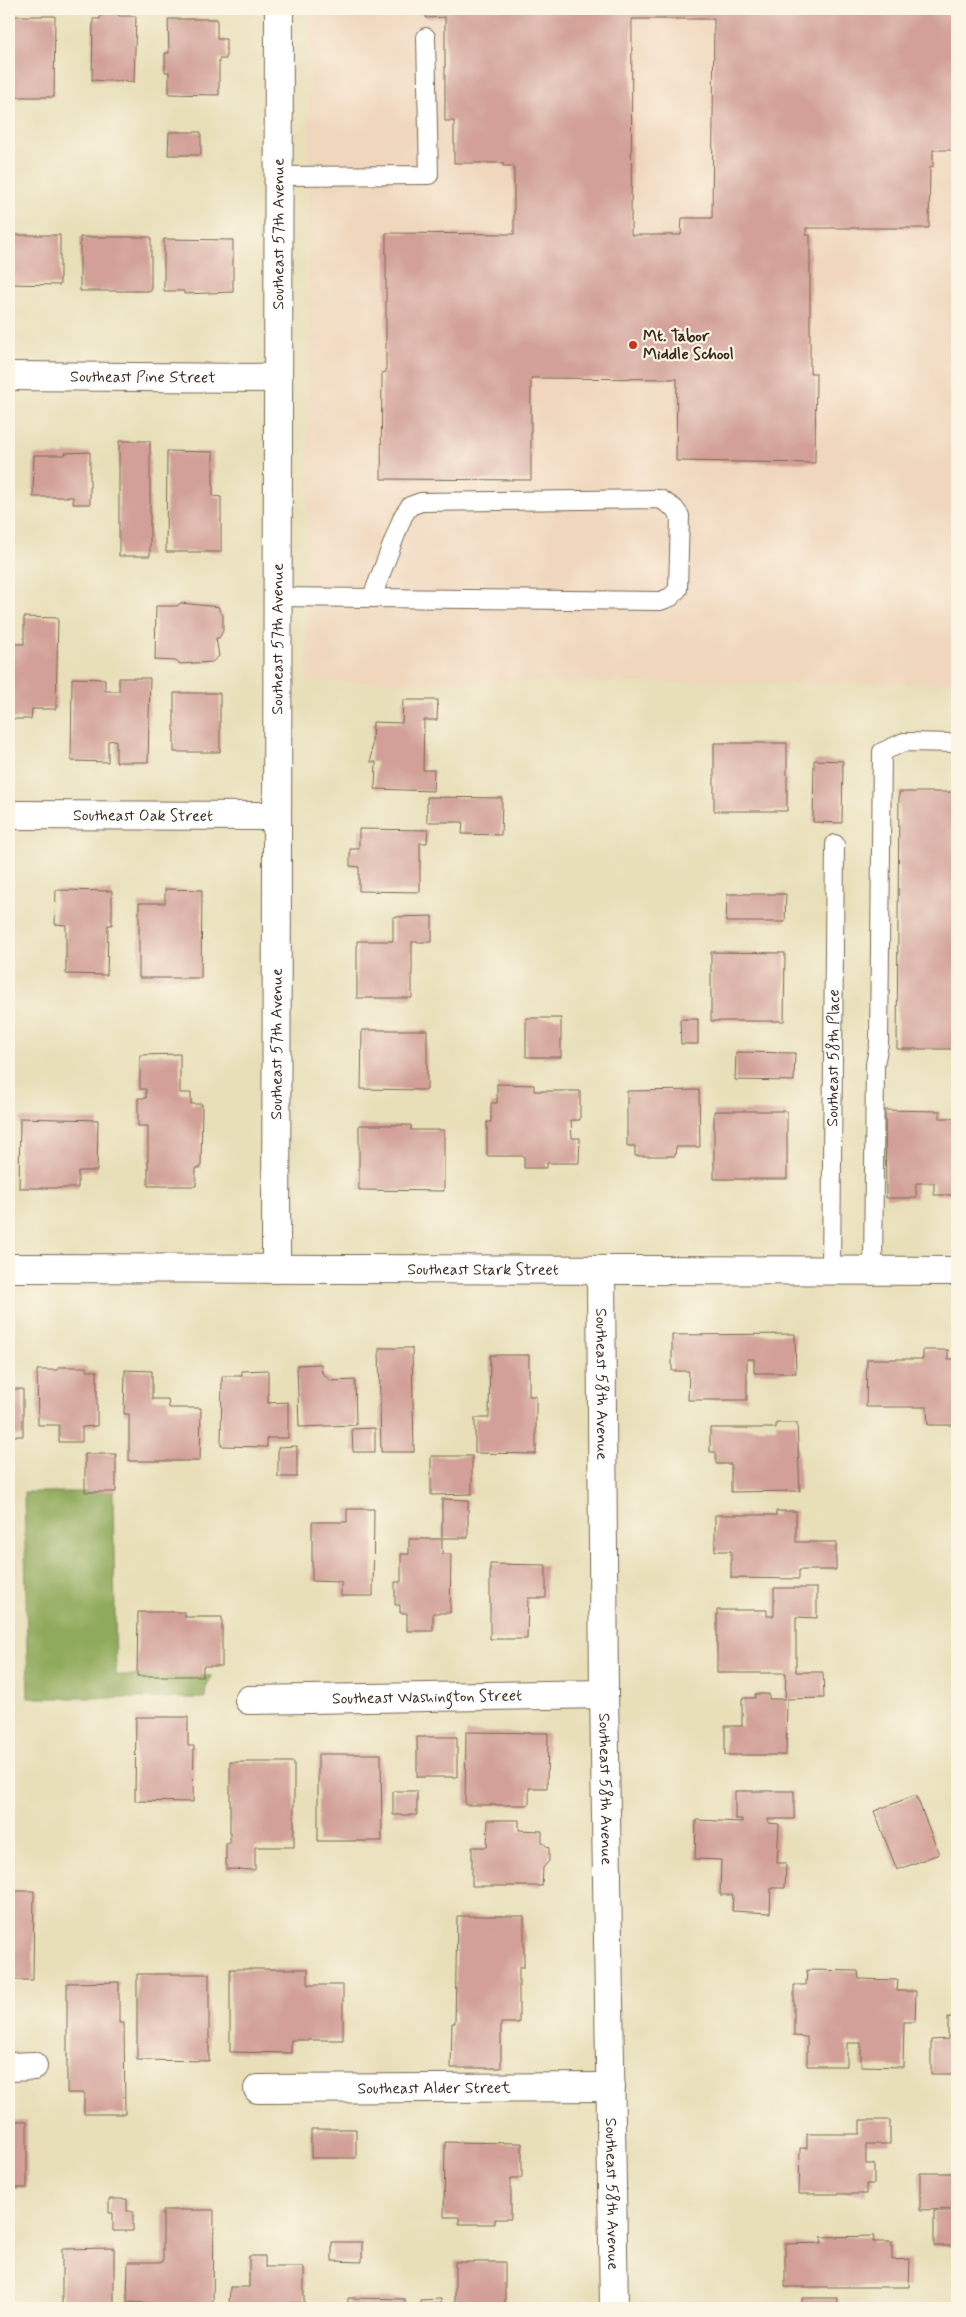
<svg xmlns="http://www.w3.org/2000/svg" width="966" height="2317" font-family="Mynerve,sans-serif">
<rect width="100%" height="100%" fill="#fcf5e5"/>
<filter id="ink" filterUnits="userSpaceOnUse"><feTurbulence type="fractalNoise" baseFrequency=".02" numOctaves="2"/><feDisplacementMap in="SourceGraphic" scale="10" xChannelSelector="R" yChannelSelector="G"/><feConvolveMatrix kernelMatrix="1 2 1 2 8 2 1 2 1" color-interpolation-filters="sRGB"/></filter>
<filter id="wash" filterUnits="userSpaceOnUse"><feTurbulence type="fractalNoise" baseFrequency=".0096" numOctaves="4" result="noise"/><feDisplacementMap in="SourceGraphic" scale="20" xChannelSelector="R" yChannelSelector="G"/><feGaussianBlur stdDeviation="1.12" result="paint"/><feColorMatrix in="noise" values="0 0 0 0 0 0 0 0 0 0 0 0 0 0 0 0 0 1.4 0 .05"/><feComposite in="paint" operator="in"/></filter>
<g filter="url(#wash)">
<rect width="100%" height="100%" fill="#e8dfb9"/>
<!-- built -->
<path fill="#efd6bc" d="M310,9H957V683L307,682Z"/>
<!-- forest -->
<path fill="#90aa5b" stroke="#666a3c" d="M24,1492H113L116,1675L212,1676L206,1687L205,1698H28Z"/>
<g id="blocks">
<!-- building -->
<path fill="#d2a098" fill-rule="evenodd" d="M100,9H119V16H136L134,82L92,80L93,19H100Z
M426,9H957V150H933V167H930L929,228H806V235H810V373H816L815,463L676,461L677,379L531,378V480L381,479L382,373L386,372V233L514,234V166H503V163H454V121H445V17L426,18ZM632,19H714L712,218H682L681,235H631Z
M9,16H55L54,97H9Z
M168,19H217V39H226V59H219V95L169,94V72H165V53H169Z
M169,132H201V155H168Z
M9,235H60V285L9,284Z
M80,237H151V291H80Z
M164,239L233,240V292L184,294V291H164Z
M119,441H150V556H119Z
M167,451L213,452V496L221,497V552H166Z
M90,452V504H73V497H33L34,455H65V453Z
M181,603L219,607V611L223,615V631L219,638H216L219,656L212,662L179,664L176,661L155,660L156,606H177Z
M24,617L58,618L56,709H32L31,719H9V644H24Z
M72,678L105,679V691H119V678H150L148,762H116V740L108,741V762L71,761Z
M174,693H220V752H174Z
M403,700H438L437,720H424L423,770H434L433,791L375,789L376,762H371L373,722L402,723Z
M714,743H787V811H714Z
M814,760L843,761L842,823L813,822Z
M899,792H957V1049H897Z
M427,797L502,798L501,835L462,834L463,822H427Z
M359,829L428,830L427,843H420V892L359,891V867L350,866V849H359Z
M165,889L202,890L201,978H139V903H165Z
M56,890L112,891V925H108L107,975L66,974V925L55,924Z
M727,894H786L785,922H726Z
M432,916V942H412V998H357V941H393V917Z
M711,952L785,953L784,1021H711Z
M526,1018H561V1057H526Z
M680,1019H698V1044H681Z
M362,1030H427V1090L361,1089Z
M736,1052L795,1053L794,1081L735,1080Z
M180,1054V1093H191V1104H202L201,1168H196V1186H148V1126H138V1098H146V1089H140V1055Z
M497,1084L534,1085V1091H580V1120H571L572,1138H580L579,1163H547V1168H524V1156H487V1122H491V1103H497Z
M699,1090L700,1147H676L675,1156H635V1146H627V1091Z
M885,1110L940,1111V1118H957V1195H934V1183H916V1198H886Z
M714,1111H787V1179H714Z
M20,1118L98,1120L97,1171H78V1188H19Z
M359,1125H411V1130H444V1191L359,1190Z
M795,1334L796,1373H754V1359H747V1400H688L689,1371H672V1335Z
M379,1348H412L414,1452H381Z
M923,1350H948V1359H957V1425H928L927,1407H866L867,1359H923Z
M490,1355H529V1396H536V1454L475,1453V1418H489Z
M321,1364L322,1373L331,1381L355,1380L356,1425L299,1427L297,1365Z
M58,1367H87V1371H97V1426L82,1427V1442H59V1425H38L37,1370H58Z
M125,1370L152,1371V1399H168L169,1408H201L200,1461H129V1414H124Z
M268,1370V1403L288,1402V1438H267V1447L221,1446L222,1376H242V1371Z
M9,1389H23V1436H9Z
M776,1423H797L800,1491L731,1492V1464H716V1452H710V1428H776Z
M375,1428V1452H353L352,1429Z
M297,1446V1477H278V1447Z
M85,1454H116V1492H85Z
M431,1456H472V1494L431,1495Z
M442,1499L468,1500V1538H442Z
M347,1509H374L373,1596H341V1582L312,1581V1522H347Z
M776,1511H796V1542H836V1570H799V1579L731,1578V1551H715V1515H776Z
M409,1539H442V1554H451L450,1613H433V1631H407V1613H400V1605H395V1582H401V1554H409Z
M490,1564L546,1565V1598H528L527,1639H490Z
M774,1588H817V1618L796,1617V1672H823L824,1698L787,1699L786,1755H725V1726H742V1698H755V1694H769V1699H785L786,1673H717V1610H767V1616H774Z
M138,1612H185V1617H222V1666H203V1676H137Z
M136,1717H188V1746H194L193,1802L135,1801Z
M466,1732L548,1733L547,1788H529V1805H465Z
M417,1737H457V1777H417Z
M318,1754H381L382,1841H318Z
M230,1762H294V1847H255V1870L226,1869V1843H230Z
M393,1791H417V1815H393Z
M735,1791H794V1819H768V1823L779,1824L777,1863H786L785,1888H771L770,1913L732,1911L733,1895H720L721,1860L695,1859L696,1820L742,1822V1819H735Z
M916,1795L939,1854L897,1870L874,1811Z
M488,1820H519V1830L542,1831V1842L549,1848V1861L543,1868L542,1886H472V1847H487Z
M9,1891H34L33,1980H9Z
M457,1916H524V1967H519V2023H501V2068H451L452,2023H455Z
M230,1969H308V1985H343V2040H291V2053L230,2052Z
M807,1970L858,1971L859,1979L898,1980L897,1991H916L915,2022H904L903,2067L861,2066V2043H847V2066H807V2037L794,2036V1985H806Z
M137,1974H209V2061L137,2060Z
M119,1982V2023H124L125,2114H84V2093H67V1983Z
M948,2018H957V2074H931V2040L948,2039Z
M860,2120H890V2144H866V2164H874V2184H866V2194H799L800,2148H807V2134H860Z
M9,2121H27V2188H9Z
M311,2129H356V2158H311Z
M445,2142L522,2143V2178H511V2219H495V2224H459V2217H444Z
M920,2173H957V2209L920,2210Z
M109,2199H127V2211H133V2231H113V2213H109Z
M163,2210H214L213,2308H148V2303L127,2302L128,2262H163Z
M934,2211H957V2246H934Z
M874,2236L873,2242H892V2260L910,2259L909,2287H785V2244L822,2243L821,2237Z
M332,2242H362V2262L332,2261Z
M114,2248V2308H62V2249Z
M249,2256H265V2267H304V2303H290V2308H229L230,2287H249Z
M455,2262H505V2305H546V2308H455Z
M348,2298L405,2299V2308H348Z
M802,2298H838V2308H802Z
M441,2299V2308H420V2300Z"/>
</g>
</g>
<g filter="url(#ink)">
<use href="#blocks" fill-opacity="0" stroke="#786954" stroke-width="1"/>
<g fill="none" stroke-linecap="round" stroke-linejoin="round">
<defs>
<g id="service">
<path d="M278,176L429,175L426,37"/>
<path d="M277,597L660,601L671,597L678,589L680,516L674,508L660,499L421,502L410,506L403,516L372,597"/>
<path id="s1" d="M831,1270L835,844"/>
<path d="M873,1271L875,1064L879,1044L882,752L904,742L957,743"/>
</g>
<g id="minor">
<path id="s2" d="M9,376L278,378"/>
<path id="s3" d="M9,815L277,816"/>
<path id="s4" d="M276,1269L279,9"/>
<path id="s5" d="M601,1270L604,1694L614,2308"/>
<path id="s6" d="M249,1700L604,1694"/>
<path d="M9,2067L33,2066"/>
<path id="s7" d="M258,2089L611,2087"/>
</g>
<g id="tertiary">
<path id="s8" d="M9,1268L957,1271"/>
</g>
</defs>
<!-- service casing -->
<use href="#service" stroke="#786954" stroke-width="20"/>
<!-- minor casing -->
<use href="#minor" stroke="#786954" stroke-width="30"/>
<!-- tertiary casing -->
<use href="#tertiary" stroke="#786954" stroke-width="30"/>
<!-- service -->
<use href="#service" stroke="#fff" stroke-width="18"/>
<!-- minor -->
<use href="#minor" stroke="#fff" stroke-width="28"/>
<!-- tertiary -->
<use href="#tertiary" stroke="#fff" stroke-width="28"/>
</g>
</g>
<!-- markers -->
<circle fill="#c8321e" stroke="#fcf5e5" stroke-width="2" cx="633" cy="345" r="5"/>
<g text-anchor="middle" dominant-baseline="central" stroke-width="4.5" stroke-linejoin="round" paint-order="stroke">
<!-- street labels -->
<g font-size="16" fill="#3b2a1e" stroke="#fcf5e5">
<text stroke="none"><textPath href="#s4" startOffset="1035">Southeast 57th Avenue</textPath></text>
<text stroke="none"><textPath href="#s2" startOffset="134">Southeast Pine Street</textPath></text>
<text stroke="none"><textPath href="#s4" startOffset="630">Southeast 57th Avenue</textPath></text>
<text stroke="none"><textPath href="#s3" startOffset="134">Southeast Oak Street</textPath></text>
<text stroke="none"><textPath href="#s4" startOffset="225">Southeast 57th Avenue</textPath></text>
<text stroke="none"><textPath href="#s1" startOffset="212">Southeast 58th Place</textPath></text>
<text stroke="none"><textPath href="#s8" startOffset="474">Southeast Stark Street</textPath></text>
<text stroke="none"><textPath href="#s5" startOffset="114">Southeast 58th Avenue</textPath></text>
<text stroke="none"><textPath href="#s6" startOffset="178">Southeast Washington Street</textPath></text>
<text stroke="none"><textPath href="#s5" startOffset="519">Southeast 58th Avenue</textPath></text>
<text stroke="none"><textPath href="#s7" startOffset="176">Southeast Alder Street</textPath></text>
<text stroke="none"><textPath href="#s5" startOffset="924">Southeast 58th Avenue</textPath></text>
</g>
<!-- poi labels -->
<g font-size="16" font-weight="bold" fill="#3b2a1e" stroke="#fcf5e5" text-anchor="start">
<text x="643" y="336">Mt. Tabor<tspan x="643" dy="18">Middle School</tspan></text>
</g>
</g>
<!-- margin -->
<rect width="966" height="2317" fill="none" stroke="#fcf5e5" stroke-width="30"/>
</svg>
